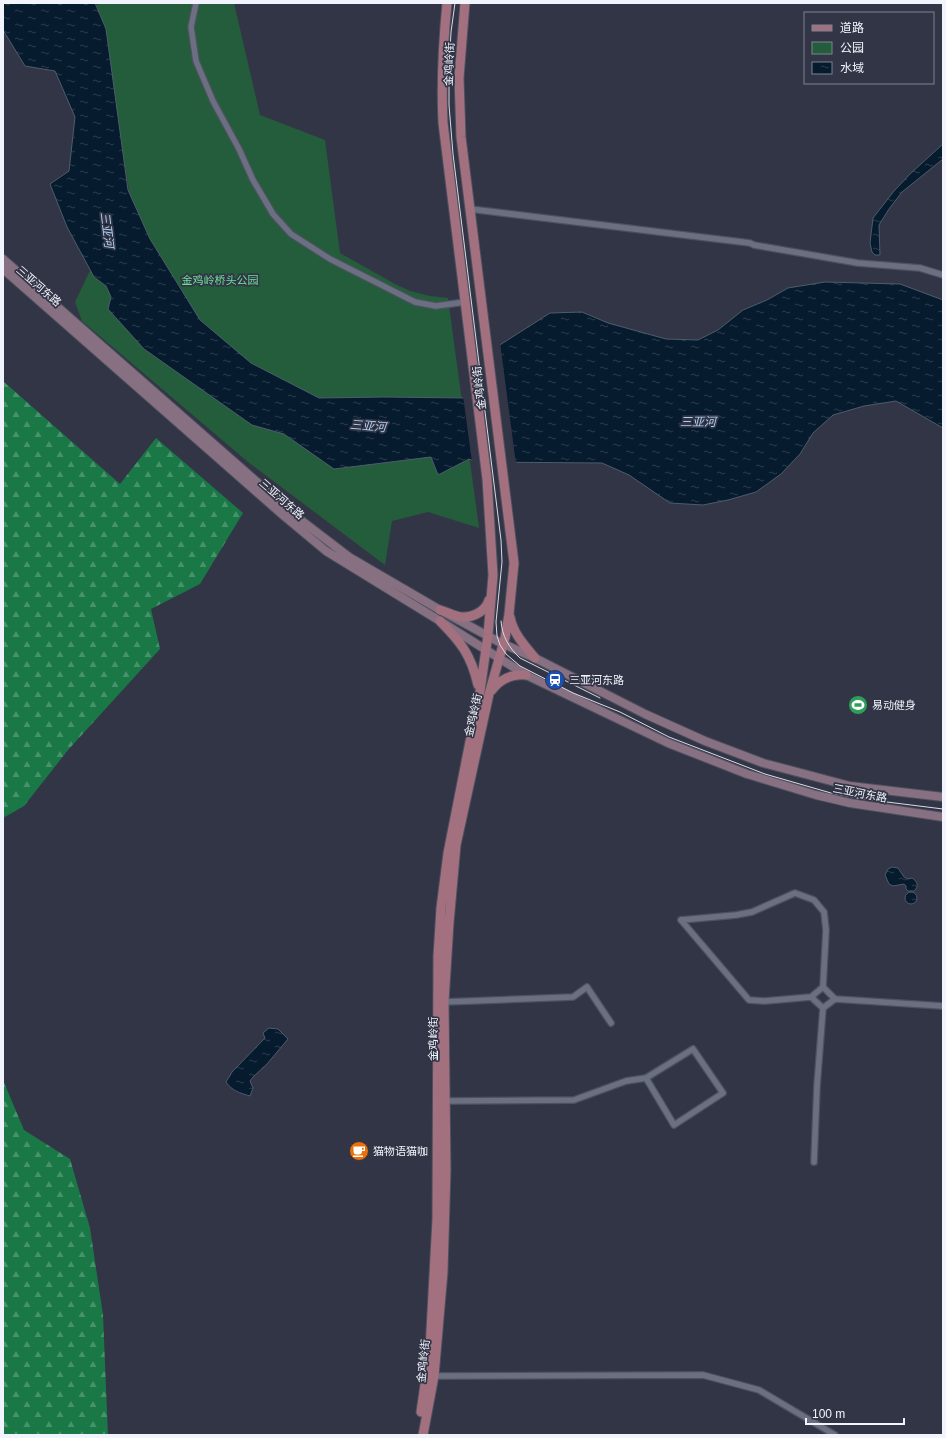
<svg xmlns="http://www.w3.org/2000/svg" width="946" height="1438" font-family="Helvetica,'Noto Sans SC',sans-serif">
<defs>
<pattern id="forest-firs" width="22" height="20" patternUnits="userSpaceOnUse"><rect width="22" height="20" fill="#197846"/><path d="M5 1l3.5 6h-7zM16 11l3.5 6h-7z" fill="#46926b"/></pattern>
<pattern id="water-ripples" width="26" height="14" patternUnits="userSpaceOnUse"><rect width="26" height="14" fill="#061b2e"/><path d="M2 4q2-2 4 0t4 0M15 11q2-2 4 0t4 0" fill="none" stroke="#2b3d4d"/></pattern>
</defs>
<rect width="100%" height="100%" fill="#323546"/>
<!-- green -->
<path fill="#245d3b" d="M97,3H234L260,115L325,140L340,253L395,284L410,291L430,296L448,298L479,528L428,512L392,521L385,565L248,462L82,321L75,302L129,189Z"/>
<!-- forest -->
<path fill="url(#forest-firs)" d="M3,381L120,484L156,438L243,513L200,584L151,609L160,649L68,750L24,806L3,818Z
M3,1080L24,1130L70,1159L90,1228L103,1315L108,1435H3Z"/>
<!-- water -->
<path fill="url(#water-ripples)" stroke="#4d5c6c" d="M3,3H95L106,29L128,190L150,239L200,320L251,363L319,398L384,397L466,398L481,357L550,313L582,312L608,323L666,339L698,340L718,330L743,310L767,300L788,288L825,282L900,284L943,300V428L896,401L864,406L833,415L813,433L800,454L781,474L756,492L728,500L703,505L670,503L629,475L602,463L476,462L469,459L438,475L431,457L334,469L284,434L252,425L144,349L108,309L111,297L106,286L94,277L67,227L50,184L69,171L75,117L55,71L25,66L3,30Z
M943,144V159L902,192L889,209L879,225L880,255H875L872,252L870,243L873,218L894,191L911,173Z
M892,867L898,868L904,877L908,879L912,878C918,882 919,886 914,891H908L906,889V886L904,884L893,886L889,884L885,875L888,869Z
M905 898a6 6 0 1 1 12 0a6 6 0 1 1-12 0Z
M269,1028L278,1029L288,1039L267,1064L253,1077L250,1081L253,1088L250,1096C240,1093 232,1091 226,1082L232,1072L265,1038L263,1033Z"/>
<!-- pier -->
<path fill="#323546" d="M500,342L516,464H476L472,462L463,396H464L479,356Z"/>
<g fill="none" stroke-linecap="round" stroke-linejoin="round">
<defs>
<path id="street" d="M196,3L191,27L196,61L213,101L239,149L253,180L273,214L291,234L330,259L415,302L436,306L465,302
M470,209L750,243L754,245L858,263L920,268L943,275
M681,920L736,915L752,912L795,893L814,900L824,912L826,930L823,987L835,999
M681,920L749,1000L765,1001L811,997
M444,1002L573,997L587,987L611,1023
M823,1008L811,997L823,987
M445,1101L574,1100L626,1081L646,1078L693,1049L723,1093L674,1125L646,1078
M814,1162L817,1086L823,1008L835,999L943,1006
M434,1376L703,1375L759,1390L835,1435"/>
<path id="secondary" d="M3,259L298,518L349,557L440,610L499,642L535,658L645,714L705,741L763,763L850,786L943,797
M3,269L284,516L326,551L440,621L526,675L668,743L747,774L816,795L850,803L943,817"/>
<path id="primary" d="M440,610C447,612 454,616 461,617C473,618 486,611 489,600
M510,617C513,633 524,645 535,658
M440,621C461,642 471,655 478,685
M492,690C501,678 512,674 526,675
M421,1412L430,1349L437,1219L438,956L441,908L448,853L480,691L488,635L493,575L487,479L443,123C441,82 443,44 447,3
M423,1435L434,1376L443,1272L446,1170L444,1002L449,923L456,845L489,694L505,638L509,614L514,563L461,137L459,78L465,3"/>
</defs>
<!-- street casing -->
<use href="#street" stroke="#4e505e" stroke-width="8"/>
<!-- secondary casing -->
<use href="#secondary" stroke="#4e505e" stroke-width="10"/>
<!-- primary casing -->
<use href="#primary" stroke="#4e505e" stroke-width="11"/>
<!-- street -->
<use href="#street" stroke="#6b6f82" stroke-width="5.5"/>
<!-- secondary -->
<use href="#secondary" stroke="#877081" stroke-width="8"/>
<!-- primary -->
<use href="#primary" stroke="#a37080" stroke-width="9"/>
<!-- tram -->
<path stroke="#d9dbe5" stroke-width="1" d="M455,3L451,32L449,71V105L453,154L501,540L502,562L496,622L497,636L500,645L506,654L520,666L573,693L620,712L669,737L765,774L831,793L863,799L943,809
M501,621C502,636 509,648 520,658L600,698"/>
</g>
<!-- icons -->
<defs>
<symbol id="station-disc" viewBox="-11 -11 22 22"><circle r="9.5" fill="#1a4fb4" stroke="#323546"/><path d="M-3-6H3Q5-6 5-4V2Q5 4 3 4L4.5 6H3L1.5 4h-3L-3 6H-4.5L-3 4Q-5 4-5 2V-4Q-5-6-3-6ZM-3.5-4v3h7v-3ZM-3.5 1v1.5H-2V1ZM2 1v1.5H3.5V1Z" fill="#fff"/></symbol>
<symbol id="stadium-disc" viewBox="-11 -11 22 22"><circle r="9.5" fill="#2e9e5b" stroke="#323546"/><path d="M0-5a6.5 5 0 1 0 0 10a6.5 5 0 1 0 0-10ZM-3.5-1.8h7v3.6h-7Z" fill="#fff"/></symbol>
<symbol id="cafe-disc" viewBox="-11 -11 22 22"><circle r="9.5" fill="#e8710a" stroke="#323546"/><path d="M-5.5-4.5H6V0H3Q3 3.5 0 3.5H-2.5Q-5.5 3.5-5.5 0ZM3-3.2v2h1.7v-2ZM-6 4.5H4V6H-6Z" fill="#fff"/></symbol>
</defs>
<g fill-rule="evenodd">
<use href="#station-disc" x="544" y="669" width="22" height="22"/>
<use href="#stadium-disc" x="847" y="694" width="22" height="22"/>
<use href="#cafe-disc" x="348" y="1140" width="22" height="22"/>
</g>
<g text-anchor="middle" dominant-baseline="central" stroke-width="3.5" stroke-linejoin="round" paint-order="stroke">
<!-- street labels -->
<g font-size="11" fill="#f2f4fd" stroke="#323546">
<text transform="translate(449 64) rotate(-88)">金鸡岭街</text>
<text transform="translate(39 286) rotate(41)">三亚河东路</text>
<text transform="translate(479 388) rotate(-97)">金鸡岭街</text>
<text transform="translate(282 499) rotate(41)">三亚河东路</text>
<text transform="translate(473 715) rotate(-77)">金鸡岭街</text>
<text transform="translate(860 793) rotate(11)">三亚河东路</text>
<text transform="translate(433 1039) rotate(-90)">金鸡岭街</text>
<text transform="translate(423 1361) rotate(-84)">金鸡岭街</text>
</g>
<!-- park labels -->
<g font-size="11" fill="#6ce099" stroke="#323546">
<text x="220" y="280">金鸡岭桥头公园</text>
</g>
<!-- poi labels -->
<g font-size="11" fill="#f2f4fd" stroke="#323546" text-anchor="start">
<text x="569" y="680">三亚河东路</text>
<text x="872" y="705">易动健身</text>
<text x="373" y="1151">猫物语猫咖</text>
</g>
<!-- water labels -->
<g font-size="12" font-style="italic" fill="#afcff1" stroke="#323546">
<text transform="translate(107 230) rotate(83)">三亚河</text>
<text x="698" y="422">三亚河</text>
<text transform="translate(368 426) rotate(5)">三亚河</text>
</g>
</g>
<!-- border -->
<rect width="946" height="1438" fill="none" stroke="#f2f4fd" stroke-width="8"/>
<!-- legend -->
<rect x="804" y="12" width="130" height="72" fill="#323546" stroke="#7f818f"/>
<rect x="812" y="25" width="20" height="6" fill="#a37080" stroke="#7f818f"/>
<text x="840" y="32" font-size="12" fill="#f2f4fd">道路</text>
<rect x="812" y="42" width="20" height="12" fill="#245d3b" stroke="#7f818f"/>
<text x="840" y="52" font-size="12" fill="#f2f4fd">公园</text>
<rect x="812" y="62" width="20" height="12" fill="url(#water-ripples)" stroke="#7f818f"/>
<text x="840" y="72" font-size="12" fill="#f2f4fd">水域</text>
<!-- scale -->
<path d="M806 1418v6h98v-6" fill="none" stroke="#f2f4fd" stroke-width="2"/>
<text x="812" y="1418" font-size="12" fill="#f2f4fd" stroke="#323546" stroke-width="3" paint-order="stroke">100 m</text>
</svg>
